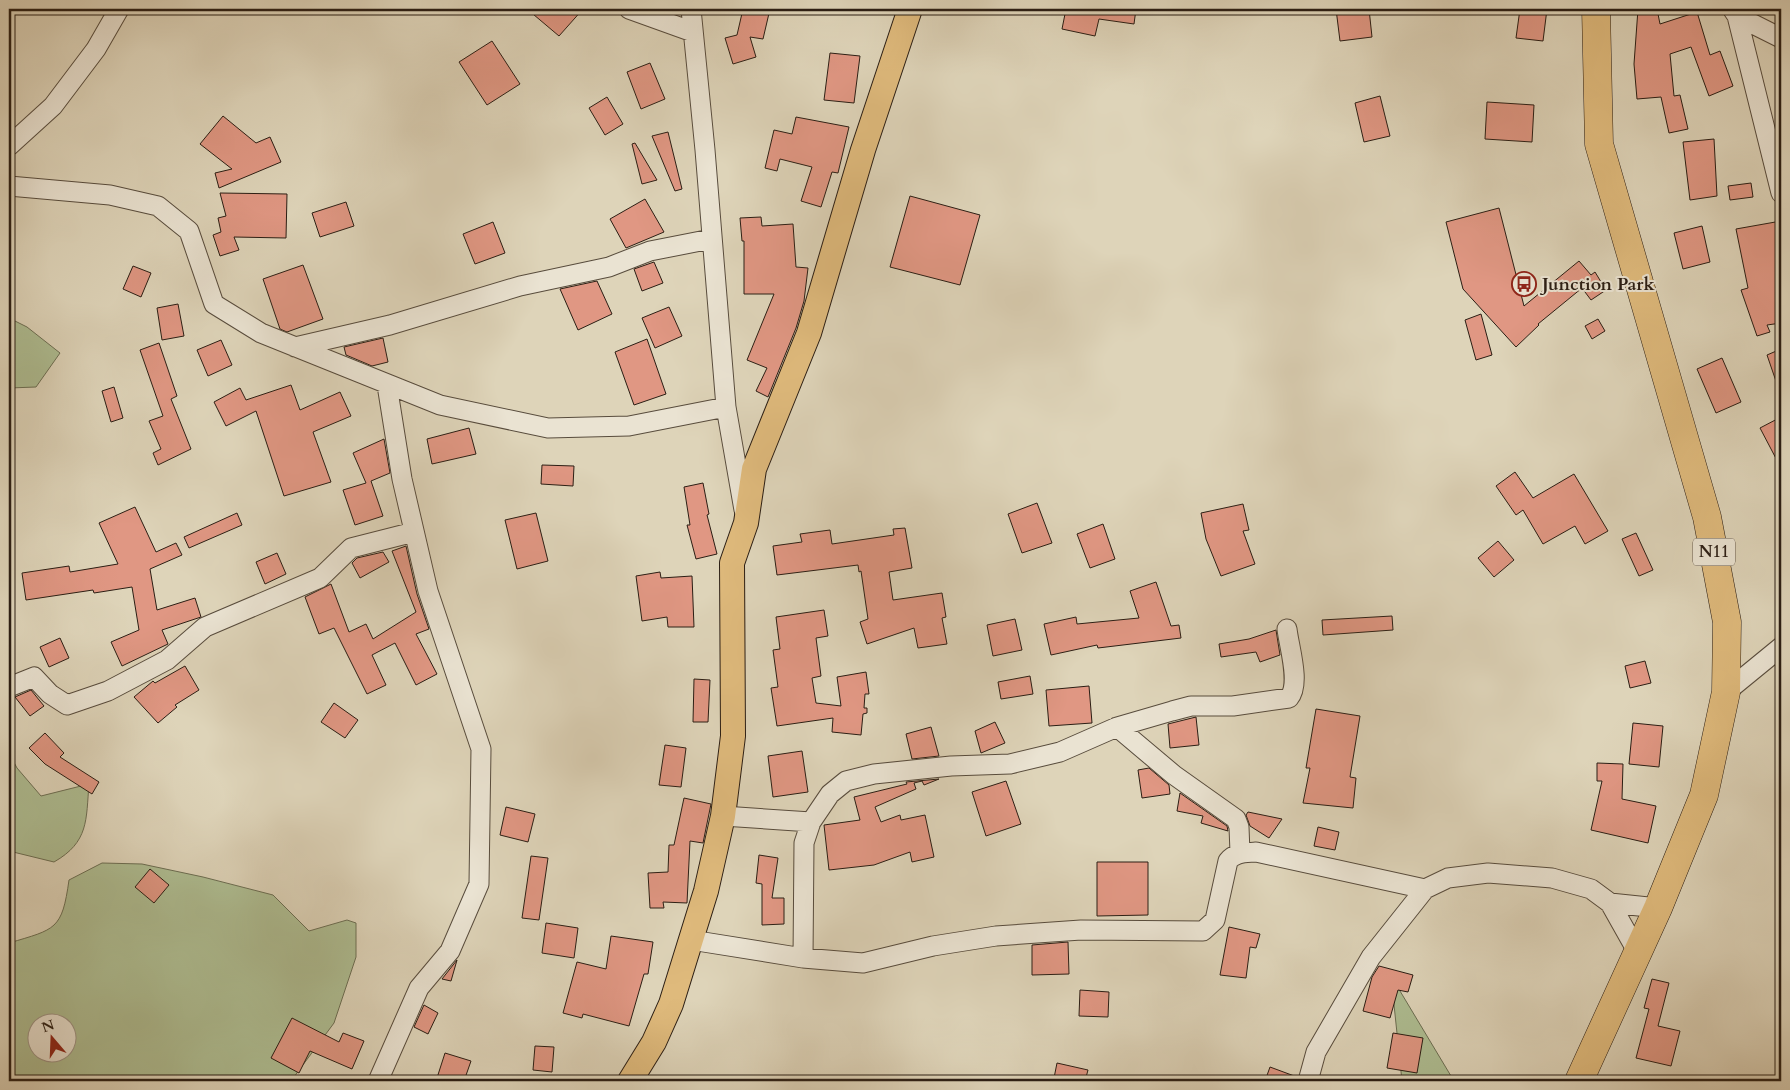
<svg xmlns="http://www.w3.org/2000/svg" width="1790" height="1090" font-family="Cardo,serif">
<rect width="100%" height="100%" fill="#ded4b9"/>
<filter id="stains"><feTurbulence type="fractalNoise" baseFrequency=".004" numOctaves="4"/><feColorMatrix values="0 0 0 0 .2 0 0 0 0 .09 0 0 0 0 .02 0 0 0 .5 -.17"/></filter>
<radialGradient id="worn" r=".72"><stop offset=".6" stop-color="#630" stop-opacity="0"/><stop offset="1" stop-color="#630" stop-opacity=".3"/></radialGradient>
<!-- green -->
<path fill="#aebd92" stroke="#6c6e53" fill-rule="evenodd" d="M9,318L27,327L60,353L36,387L9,388Z
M9,753L17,768L41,796L89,784C86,820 89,842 54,862L9,851Z
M102,863L142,864L203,877L273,895L309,931L347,920L356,923V957L334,1023L291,1081H9V943C56,929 62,930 69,880ZM38,1022H68V1052H38Z
M1391,976L1454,1081H1402Z"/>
<!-- building -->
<path fill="#e09783" stroke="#2b1e14" d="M527,9H583L559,36Z
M743,9H770L763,39L750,37L756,57L733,64L725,38L737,35Z
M1066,9H1136L1134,24L1099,19L1095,36L1062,29Z
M1336,9H1369L1372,37L1340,41Z
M1520,9H1547L1543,41L1516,38Z
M1638,9H1657L1660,24L1697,12L1710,55L1720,51L1733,86L1709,96L1691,47L1670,54L1674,96L1680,95L1688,129L1669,133L1661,97L1637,99L1634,64Z
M492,41L520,84L487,105L459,62Z
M830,53L860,56L854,103L824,100Z
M650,63L665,99L641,109L627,72Z
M1380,96L1390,136L1364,142L1355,103Z
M607,97L623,124L605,135L589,108Z
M1487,102L1534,105L1532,142L1485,139Z
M223,116L256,143L270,137L281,162L219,188L215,173L232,169L200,144Z
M796,117L849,127L838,173L832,172L821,207L801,201L812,167L780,159L777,171L765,168L774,130L792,134Z
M668,132L682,189L675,191L652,136Z
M1714,139L1717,196L1690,200L1683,142Z
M635,143L657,180L642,184L632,144Z
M1751,183L1753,197L1730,200L1728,186Z
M220,193L287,194L286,238L234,237L239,250L220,256L213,235L221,232L218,218L226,216Z
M910,196L980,215L960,285L890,267Z
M645,199L664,232L626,248L610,219Z
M346,202L354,226L320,237L312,213Z
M1499,208L1524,306L1579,261L1591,275L1595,272L1606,290L1591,300L1582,288L1538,324L1539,325L1516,347L1463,289L1446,222Z
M761,217L762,226L793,224L796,267L808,268L804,301L796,328L768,397L756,391L767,368L747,360L774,294H744V241H742L740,218Z
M1781,221V323L1767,325L1770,332L1757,336L1741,290L1748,288L1736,229Z
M493,222L505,253L475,264L463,234Z
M1702,226L1710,262L1683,269L1674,233Z
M654,262L663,283L642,291L634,269Z
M303,265L323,319L287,332L280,329L263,279Z
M133,266L151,273L141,297L123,289Z
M597,281L612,314L578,330L560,289Z
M178,304L184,336L162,340L157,308Z
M669,307L682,336L655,348L642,318Z
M1481,314L1492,355L1476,360L1465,320Z
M1598,319L1605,331L1592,339L1585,326Z
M383,338L388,362L372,366L346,355L344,347Z
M647,339L666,394L634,405L615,352Z
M221,340L232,365L208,376L197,350Z
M159,343L177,396L171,399L191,449L158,465L153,453L161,449L149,421L163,416L140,350Z
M1781,349V390H1779L1767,355Z
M1722,358L1741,402L1716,413L1697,369Z
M291,385L300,410L340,392L351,416L313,432L331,482L284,496L256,411L226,426L214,402L240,388L246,400Z
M114,387L123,418L111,422L102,391Z
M1781,417V468L1760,428Z
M469,428L476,454L432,464L427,439Z
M384,439L390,473L371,481L383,516L355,525L343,490L366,483L353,453Z
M542,465L574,466L573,486L541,484Z
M1515,472L1533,498L1574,474L1608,531L1585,544L1575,526L1543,544L1523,510L1516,515L1496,486Z
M703,483L709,514L707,515L717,554L696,559L687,525H690L684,487Z
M1037,503L1052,543L1022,553L1008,514Z
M1243,504L1249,530L1243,531L1255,564L1221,576L1206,539L1201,513Z
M135,507L156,552L176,543L182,555L150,569L157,610L195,598L201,617L162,630L168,644L122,666L111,642L139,630L132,587L94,593L93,590L26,600L22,573L69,566L70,572L118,564L99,523Z
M237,513L242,525L189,548L184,537Z
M536,513L548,561L517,569L505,520Z
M1103,524L1115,559L1090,568L1077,534Z
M905,528L912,568L889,572L893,600L942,593L946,617L942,618L947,644L918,648L914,628L867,644L860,622L868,619L861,571L859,572L858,565L777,575L773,546L802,542L800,534L830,530L832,544L894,535L893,529Z
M1636,533L1653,570L1639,576L1622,539Z
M1498,541L1514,560L1494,577L1478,558Z
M406,546L417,594L429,629L416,634L437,674L416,685L395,643L372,655L386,685L367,694L334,628L319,634L305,597L331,584L349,632L366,624L373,639L416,612L392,551Z
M383,552L389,562L360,578L352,563L357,558Z
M277,553L286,574L265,584L256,562Z
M660,572L661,578L692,576L694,627H668L667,617L642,621L636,576Z
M1156,582L1171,626L1179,625L1181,638L1098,648L1097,645L1051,655L1044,624L1076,617L1077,624L1139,618L1130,591Z
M824,610L828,636L816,638L821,676L812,678L816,703L841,706L837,677L866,672L869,694H865L864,708H867V713L863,714L861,735L832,732L833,718L777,726L771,688L778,687L773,650L780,649L776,617Z
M1392,616L1393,630L1323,635L1322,620Z
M1015,619L1022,650L993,656L987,625Z
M1276,630L1280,655L1260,662L1256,652L1221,657L1219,644L1249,639Z
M60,638L69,658L49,667L40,647Z
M1645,661L1651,683L1630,688L1625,666Z
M185,666L199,690L175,705L177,707L158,723L134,697L153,681L155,683Z
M1030,676L1033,694L1001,699L998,682Z
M694,679L710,680L708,722H693Z
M1089,686L1092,723L1049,726L1046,690Z
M31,690L44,706L30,716L15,697Z
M334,703L358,720L345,738L321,722Z
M1316,709L1360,716L1350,777L1356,778L1353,808L1303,803L1310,768H1306Z
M1196,717L1199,745L1170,748L1168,724Z
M995,722L1005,743L981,753L975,731Z
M1633,723L1663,726L1659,767L1629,764Z
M931,727L939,756L912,759L906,734Z
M45,733L64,753L60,757L99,782L92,794L45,764L29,748Z
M665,745L686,748L681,787L659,785Z
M802,751L808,792L773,797L768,756Z
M1597,763L1623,764L1622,799L1656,806L1648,843L1591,830L1602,781H1597Z
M1149,768L1169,785L1170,794L1142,798L1138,770Z
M939,779L924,785L922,781L914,783L916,789L875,807L881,822L900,815L901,820L925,815L934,857L912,862L910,852L874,865L829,870L824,825L860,820L854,797L907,784L906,782Z
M1006,781L1021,824L986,836L972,792Z
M1180,793L1227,826L1228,831L1201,823L1203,816L1177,811Z
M684,798L711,804L703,843L690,841L687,903L663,902L664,908H650L648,873L668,872L669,845H674Z
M506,807L535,814L528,842L500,835Z
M1248,812L1282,819L1269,838L1250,826L1246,815Z
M1318,827L1339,832L1335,850L1314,846Z
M759,855L778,858L772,898H784V924L762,925V884L756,883Z
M531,856L548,858L539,920L522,918Z
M1097,862H1148V915L1097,916Z
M150,869L169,885L154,903L135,887Z
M546,923L578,928L574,958L542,953Z
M1229,927L1260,934L1256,948L1250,947L1246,978L1220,975Z
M611,936L653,942L648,974H644L629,1026L583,1014L582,1018L563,1013L577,962L606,969Z
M1068,942L1069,974L1032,975V945Z
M457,960L451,981L442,979Z
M1379,966L1413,975L1408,992L1398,990L1390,1018L1363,1011L1372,977Z
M1652,979L1669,983L1658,1026L1680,1031L1671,1066L1636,1058L1649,1009L1644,1008Z
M1080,990L1109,992L1108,1017L1079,1016Z
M424,1005L438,1013L428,1034L414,1027Z
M292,1018L339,1042L343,1033L364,1041L352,1069L310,1051L299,1073L271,1058Z
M1393,1033L1423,1038L1417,1073L1387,1068Z
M535,1046L554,1047L552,1072L533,1070Z
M445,1053L471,1061L464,1081H436Z
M1057,1063L1088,1070L1085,1081L1054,1078Z
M1270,1067L1297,1077V1081H1265Z"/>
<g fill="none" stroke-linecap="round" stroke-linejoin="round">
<defs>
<path id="minor" d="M629,9L693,32
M691,9L705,150L726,407L744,510
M1733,10L1737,16L1781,38
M1737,16L1781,193
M9,146L53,106L96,49L119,9
M9,186L110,195L158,206L189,231L214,304L261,333L440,405L548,428L629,426L726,407
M295,347L390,325L520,286L609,267L650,251L711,239
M9,687L34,677L50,694L67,705L108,691L167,660L205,627L320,578L351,548L414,532
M1726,692L1781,647
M1117,727L1174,775L1236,819L1239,827L1240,853
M723,816L811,822
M1610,903L1637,951
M691,940L803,958L863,963L933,946L996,936L1081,930L1203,931L1215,920L1228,861C1235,852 1245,853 1256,852L1425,889
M803,958L804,843L811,822L830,794L846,781L874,774L951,766L1010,764L1060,752L1117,727L1172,711L1191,706H1233L1289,698C1301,684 1289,647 1287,629
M378,1081L419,988L450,951L479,884L481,749L428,591L402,479L387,385
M1308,1081L1316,1052L1371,957L1425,889L1448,878L1488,873L1552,878L1591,889L1610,903L1658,908"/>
<path id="major" d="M630,1081L654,1042L671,1004L706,891L723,816L733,736L732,563L746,523L754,469L809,333L863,150L910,9"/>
<path id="highway" d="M1579,1081L1658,908L1704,795L1726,692L1727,622L1707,517L1599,144L1596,9"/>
</defs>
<!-- minor casing -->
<use href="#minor" stroke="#584c3d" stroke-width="21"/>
<!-- major casing -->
<use href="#major" stroke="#2b1e14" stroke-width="26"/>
<!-- highway casing -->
<use href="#highway" stroke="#2b1e14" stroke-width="29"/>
<!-- minor -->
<use href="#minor" stroke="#eae3d2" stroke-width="19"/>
<!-- major -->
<use href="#major" stroke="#dfba7c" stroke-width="24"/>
<!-- highway -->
<use href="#highway" stroke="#dfba7c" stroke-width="28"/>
</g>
<!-- icons -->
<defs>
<symbol id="bus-ring" viewBox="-11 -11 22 22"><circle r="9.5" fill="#eae3d2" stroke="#8f2418" stroke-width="1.5"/><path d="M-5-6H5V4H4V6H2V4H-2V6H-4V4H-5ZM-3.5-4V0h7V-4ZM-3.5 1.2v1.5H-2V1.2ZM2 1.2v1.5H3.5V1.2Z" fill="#8f2418"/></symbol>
</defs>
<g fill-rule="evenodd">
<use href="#bus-ring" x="1510" y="270" width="28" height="28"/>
</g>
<g text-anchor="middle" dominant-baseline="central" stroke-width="4" stroke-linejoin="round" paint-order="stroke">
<!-- shield labels -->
<rect fill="#eae3d2" stroke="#64594d" stroke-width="1" x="1693" y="538.5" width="42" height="27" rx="4"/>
<g font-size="16" font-weight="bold" fill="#2b1e14">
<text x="1714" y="552">N11</text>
</g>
<!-- poi labels -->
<g font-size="18" font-weight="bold" fill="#2b1e14" stroke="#eae3d2" text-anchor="start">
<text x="1542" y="284">Junction Park</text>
</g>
</g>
<!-- margin -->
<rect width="1790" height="1090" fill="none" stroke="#ded4b9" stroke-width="30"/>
<rect x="10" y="10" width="1770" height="1070" fill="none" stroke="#2b1e14" stroke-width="2.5"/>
<rect x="15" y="15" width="1760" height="1060" fill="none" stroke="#2b1e14"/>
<!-- north arrow -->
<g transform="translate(52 1038) rotate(341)"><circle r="24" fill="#eae3d2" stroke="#9e9486"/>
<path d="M0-4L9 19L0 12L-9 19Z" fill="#8f2418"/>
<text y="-8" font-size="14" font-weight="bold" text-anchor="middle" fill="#2b1e14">N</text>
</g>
<rect width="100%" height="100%" filter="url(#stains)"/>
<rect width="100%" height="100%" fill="url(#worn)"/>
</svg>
